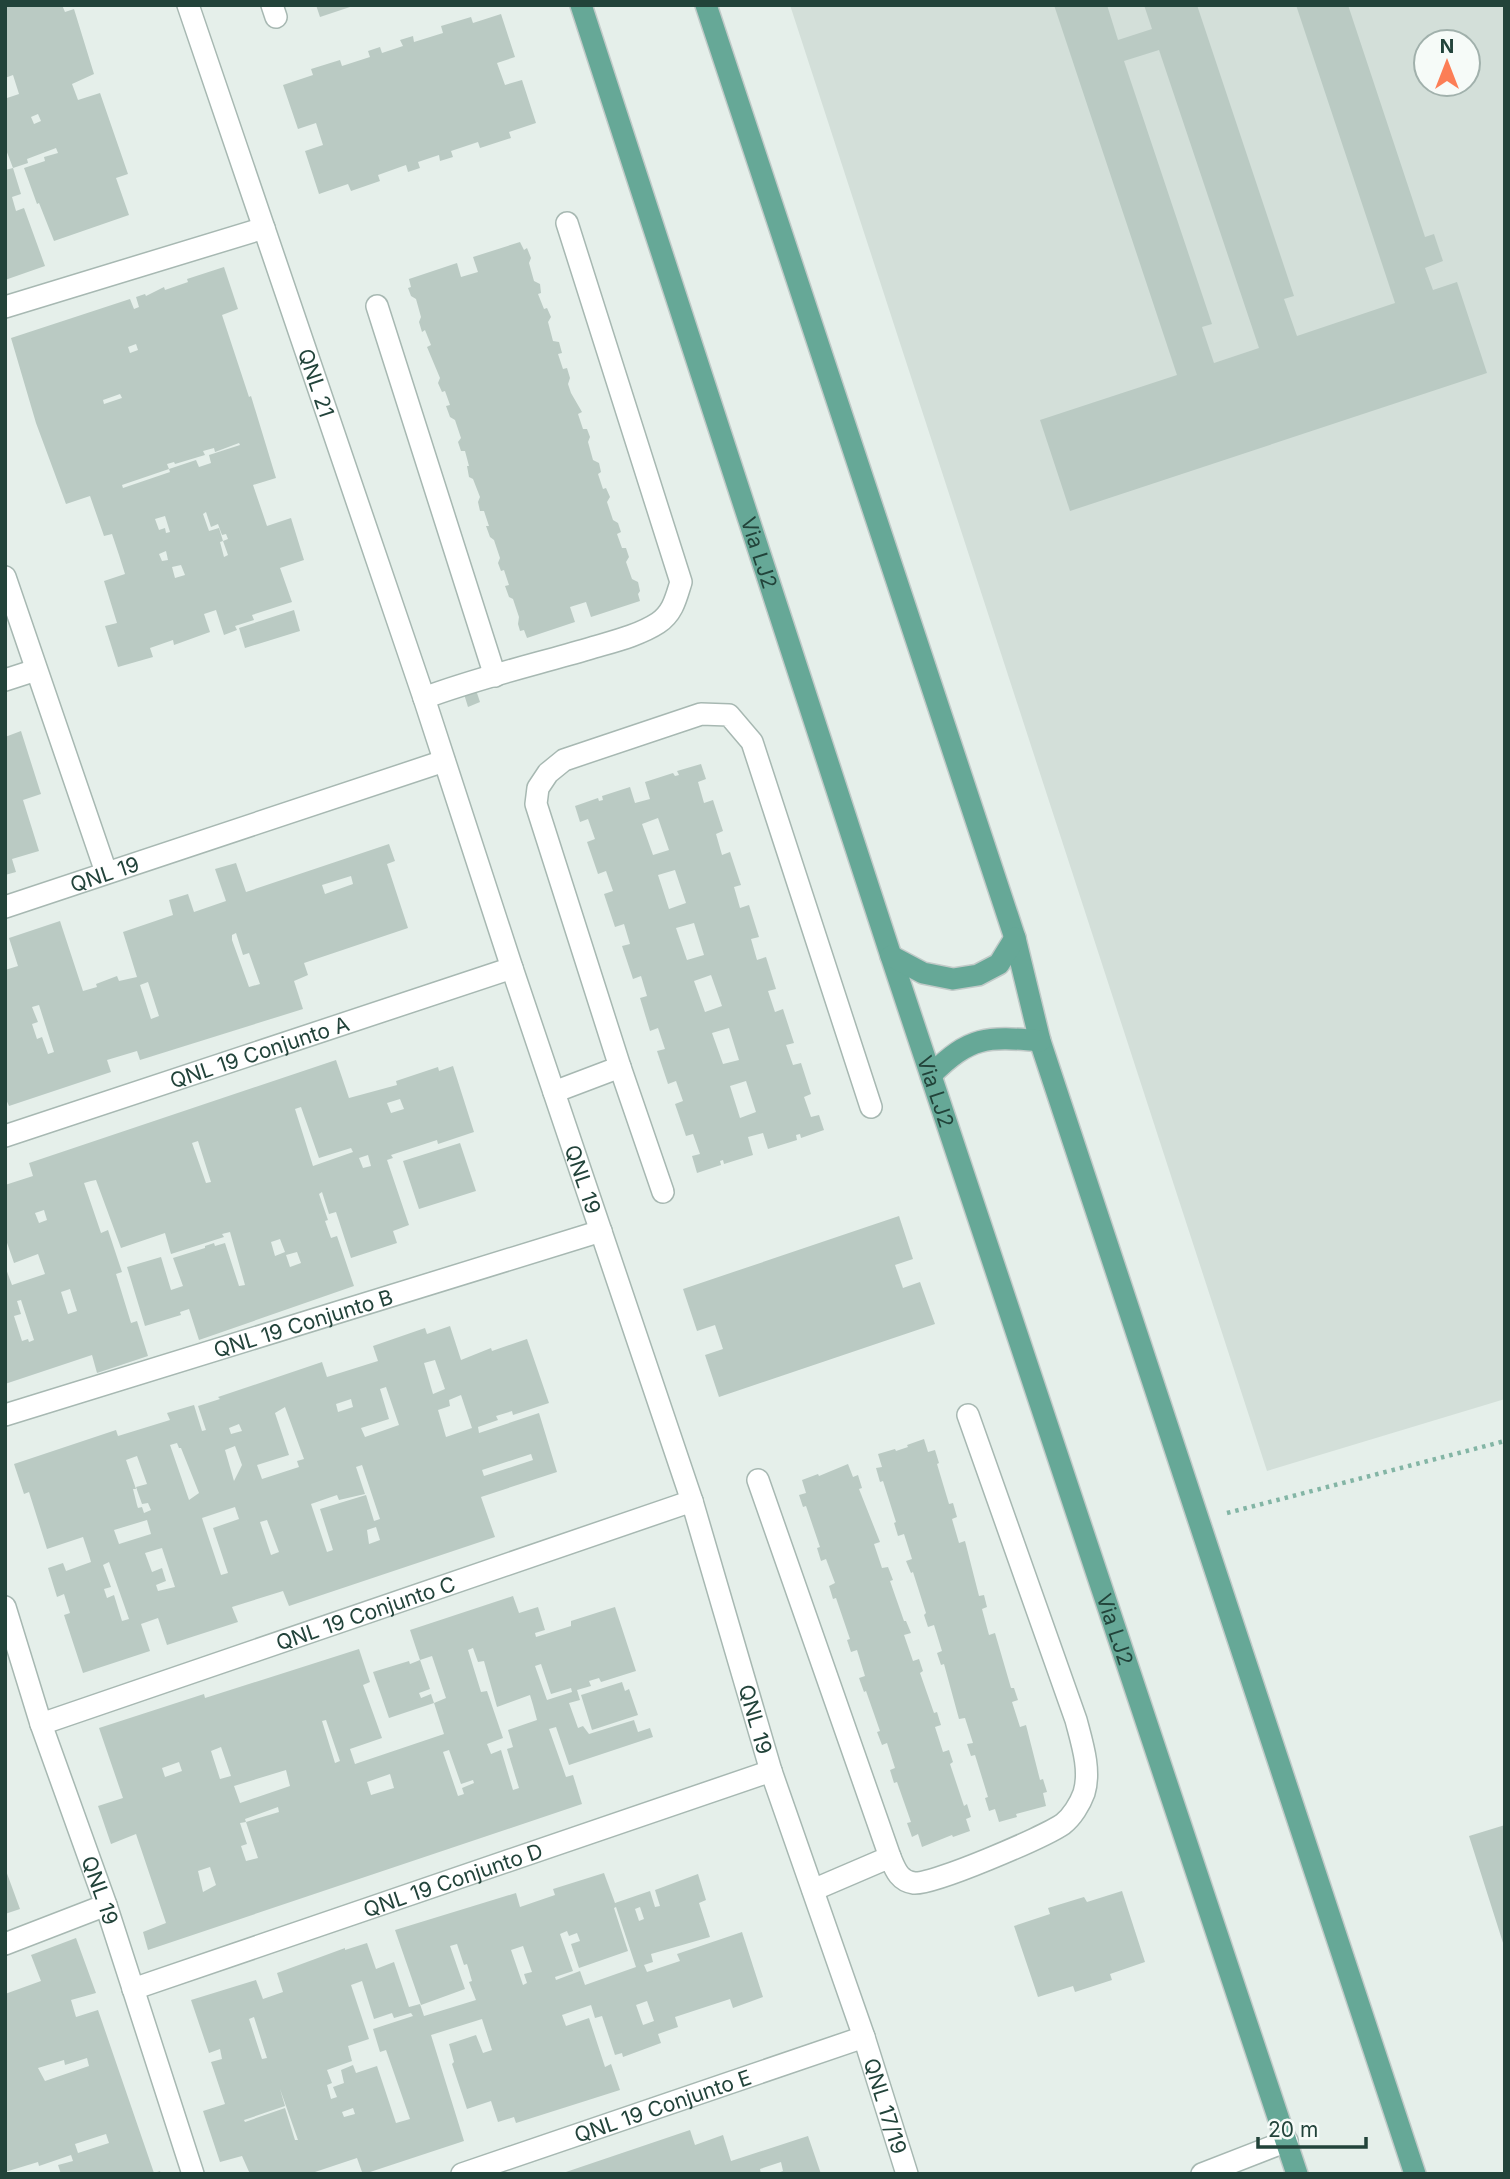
<svg xmlns="http://www.w3.org/2000/svg" width="1510" height="2179" font-family="Inter,sans-serif">
<rect width="100%" height="100%" fill="#e5efea"/>
<!-- built -->
<path fill="#d3dfd9" fill-rule="evenodd" d="M790,5H1505V1399L1267,1471ZM1426,42H1468V84H1426Z"/>
<!-- building -->
<path fill="#bacac3" fill-rule="evenodd" d="M5,5H62L65,12L74,9L94,74L72,84L78,100L100,93L128,174L116,178L129,215L54,241L39,203L37,204L24,168L45,161L44,157L58,153L56,148L27,159L28,163L13,168L5,147V93L7,98L19,94L13,75L5,78ZM38,114L41,121L34,124L31,117Z
M316,5H353V6L320,17Z
M1054,5H1107L1118,40L1152,29L1144,5H1197L1294,296L1284,299L1297,336L1395,303L1296,5H1348L1425,237L1434,234L1443,261L1425,268L1433,290L1457,282L1487,373L1070,511L1040,420L1177,375ZM1159,50L1259,348L1214,363L1202,327L1212,324L1124,61Z
M501,14L515,57L497,63L505,85L522,80L536,123L509,132L511,138L480,148L478,142L451,151L453,157L440,161L439,155L418,162L420,168L408,172L406,165L378,175L380,181L351,191L348,184L319,194L305,151L323,145L316,123L298,129L283,85L313,75L311,69L340,60L342,66L370,57L368,51L380,47L382,53L403,46L400,40L413,36L414,42L443,33L441,26L471,17L473,23Z
M13,168L21,194L12,197L16,211L24,208L45,266L5,280V170Z
M520,242L524,250L527,248L531,258L529,263L534,281L540,284L541,293L538,294L544,309L547,308L551,317L548,322L553,341L559,342L562,353L558,354L563,369L567,368L570,378L568,384L571,393L582,412L578,414L583,429H587L590,437L588,442L593,460L599,463L601,472L598,474L603,489L606,488L610,497L607,502L613,520L618,523L621,532L617,534L622,548H626L629,557L626,562L632,579L638,582L640,591L638,594L640,601L591,617L586,602L570,607L575,622L527,638L524,630L520,631L518,624L519,617L513,599L509,597L505,586L509,585L504,570L501,571L498,563L500,558L494,540L490,537L486,526H489L484,511H480L478,502L480,497L473,479L469,477L467,466H469L465,451H461L458,442L461,438L455,420L450,417L446,406L450,405L445,391L442,392L438,383L440,378L427,347L431,345L425,330L422,332L419,322L421,317L416,299L411,296L408,288L411,287L409,279L457,263L461,277L478,272L473,257Z
M224,267L238,309L222,315L249,397L251,396L276,478L253,485L267,526L291,518L304,560L280,568L292,602L252,615L254,620L235,626L237,630L224,635L216,610L204,614L210,632L174,645L173,640L150,648L153,657L118,667L105,626L117,623L104,581L125,574L119,555L112,534L104,536L90,496L66,504L36,423L11,338L130,299L134,309L139,307L136,297L145,294L146,296L164,287L165,290L188,282L187,279ZM136,344L138,350L130,353L128,347ZM120,394L122,398L104,404L103,400ZM239,443L240,445L209,455L211,463L199,467L196,460L169,469L170,472L123,488L122,485L169,469L167,464L174,462L175,464L205,455L203,451L214,448L215,452ZM206,512L211,527L218,524L222,535L226,534L228,539L223,541L219,528L209,531L203,514ZM165,516L170,532L166,533L165,528L159,530L155,519ZM223,541L228,555L224,557L220,542ZM166,551L168,560L162,561L159,554ZM181,565L185,575L175,578L172,567Z
M294,610L300,631L245,648L239,628Z
M476,690L480,702L468,707L464,694Z
M21,731L41,794L23,800L39,851L12,859L16,872L5,875V737Z
M701,764L706,779L698,782L704,803L713,800L723,831L716,834L722,855L730,852L741,885L734,887L740,908L749,905L759,937L751,939L757,960L766,957L776,989L768,991L775,1012L783,1009L794,1043L786,1045L793,1065L801,1063L811,1094L804,1097L811,1117L819,1115L824,1130L801,1138L800,1134L796,1135L797,1140L768,1149L763,1133L748,1137L753,1155L724,1164L723,1160L720,1161L721,1165L697,1173L692,1156L700,1154L693,1134L686,1136L675,1104L683,1101L676,1081L668,1084L657,1051L665,1049L658,1028L650,1031L640,998L647,996L641,976L633,979L622,946L630,944L624,924L615,927L604,894L613,891L606,871L598,874L587,842L595,839L588,819L580,822L575,806L598,798L599,801L603,800L602,796L630,787L635,803L650,799L645,782L673,773L675,776L679,775L677,771ZM658,818L669,850L653,855L642,824ZM675,870L686,903L669,909L658,875ZM694,923L704,955L687,960L676,928ZM711,975L722,1006L705,1012L694,981ZM729,1028L739,1060L723,1064L712,1033ZM746,1081L756,1112L740,1118L730,1086Z
M389,844L395,861L387,864L408,928L304,963L308,975L294,981L303,1009L140,1060L137,1051L107,1060L111,1072L9,1106L5,1097V970L18,966L9,938L60,921L83,991L97,987L96,984L117,976L119,981L137,977L123,932L173,915L169,900L188,894L194,912L226,901L215,869L236,863L246,892ZM351,876L353,884L325,894L322,885ZM236,933L243,955L249,953L260,984L249,987L232,940V935ZM148,982L159,1016L151,1019L140,985ZM39,1005L54,1052L48,1054L42,1037L37,1039L32,1024L38,1022L32,1007Z
M336,1060L349,1098L397,1085L396,1081L438,1067L439,1071L453,1066L474,1132L438,1144L437,1140L391,1155L393,1158L387,1160L409,1225L393,1231L397,1243L351,1258L336,1212L329,1214L322,1192L319,1194L328,1220L325,1221L331,1238L337,1236L354,1286L199,1340L189,1309L180,1312L181,1315L145,1326L127,1267L161,1257L171,1290L183,1286L173,1258L205,1248V1246L214,1243L215,1246L225,1243L239,1286L245,1285L230,1232L222,1234L224,1237L171,1254L165,1233L121,1248L96,1180L91,1181L84,1183L101,1233L108,1230L122,1272L116,1274L131,1323L137,1321L148,1356L97,1373L92,1355L5,1384V1266L12,1285L45,1274L38,1254L14,1263L5,1237V1185L33,1176L29,1163ZM400,1099L404,1109L391,1113L387,1103ZM301,1107L319,1158L351,1148L353,1152L313,1166L295,1109ZM198,1141L211,1182L206,1183L192,1143ZM368,1155L371,1166L363,1168L359,1158ZM44,1210L47,1220L39,1223L35,1213ZM280,1239L285,1252L275,1256L271,1242ZM297,1252L301,1263L290,1267L286,1255ZM70,1289L77,1311L68,1314L61,1292ZM21,1300L34,1340L29,1342L28,1339L22,1341L14,1316L21,1314L17,1301Z
M460,1143L476,1191L419,1209L403,1161Z
M899,1216L913,1259L895,1265L903,1288L920,1282L935,1324L719,1397L705,1355L723,1349L715,1325L697,1331L683,1289Z
M450,1326L461,1360L491,1348L492,1351L527,1339L549,1403L513,1415L512,1411L496,1416L498,1420L478,1427L479,1433L539,1413L557,1472L481,1497L495,1537L289,1606L283,1591L232,1607L238,1622L167,1645L158,1618L141,1624L150,1651L83,1673L64,1615L70,1613L64,1594L57,1597L48,1568L63,1563L66,1571L91,1562L89,1555L83,1537L47,1549L29,1492L24,1494L14,1464L116,1430L118,1436L170,1420L167,1413L194,1405L202,1431L206,1430L198,1406L220,1399L218,1397L322,1362L327,1377L378,1361L373,1346L425,1328L427,1334ZM435,1360L445,1389L433,1394L424,1363ZM386,1387L399,1425L365,1437L361,1428L389,1419L380,1389ZM461,1395L472,1428L446,1437L438,1410L450,1406L449,1400ZM351,1399L353,1407L338,1412L336,1404ZM285,1407L304,1459L297,1461L299,1467L262,1479L257,1465L289,1455L275,1413ZM239,1424L242,1431L231,1434L229,1428ZM177,1443L179,1448H181L199,1493L189,1500L170,1445ZM235,1446L242,1465L234,1481L225,1450ZM531,1454L533,1460L484,1476L482,1470ZM137,1456L147,1484L136,1487L142,1504L148,1503L151,1510L144,1513L142,1507L138,1508L137,1505L133,1489H136L126,1460ZM362,1465L380,1519L374,1521L366,1495L320,1509L333,1550L327,1552L311,1504L337,1495L339,1500L365,1494L356,1467ZM235,1507L239,1519L213,1528L228,1573L221,1575L202,1518ZM147,1520L151,1534L119,1544L114,1530ZM267,1520L279,1552L271,1555L260,1522ZM376,1527L380,1540L369,1544L367,1530ZM162,1548L175,1587L158,1591L156,1585L166,1581L162,1568L152,1572L145,1553ZM109,1562L129,1619L122,1621L114,1595L107,1598L104,1589L111,1587L103,1565Z
M924,1439L928,1452L935,1450L939,1463L937,1464L949,1504L953,1503L957,1517L952,1519L959,1543L965,1541L979,1596L984,1595L987,1607L982,1609L989,1635L995,1633L1011,1688H1014L1018,1700L1012,1702L1020,1727L1026,1725L1040,1780L1043,1779L1047,1792L1043,1793L1046,1806L1016,1814L1017,1817L999,1822L995,1809L989,1811L985,1798L988,1797L975,1755L971,1756L967,1744L973,1743L965,1718L959,1719L944,1664L941,1665L937,1653L942,1651L934,1625L928,1627L924,1615L926,1613L913,1572L911,1573L906,1561L912,1559L904,1534L898,1536L894,1523L896,1522L883,1481L880,1482L876,1468L882,1467L878,1454L895,1449L896,1451L908,1447L907,1445Z
M848,1464L853,1477L858,1475L862,1488L859,1489L880,1542L874,1544L882,1568L888,1567L893,1580L890,1581L904,1621H906L911,1633L904,1635L913,1661L919,1659L923,1671L920,1673L934,1713L937,1712L941,1725L935,1727L943,1752L949,1750L953,1762L950,1764L964,1806L967,1804L971,1817L966,1819L970,1831L953,1837L952,1835L922,1847L918,1834L912,1837L907,1823L911,1822L897,1782L894,1783L890,1770L895,1768L887,1743L882,1745L877,1732L880,1731L866,1691L864,1692L859,1678L865,1676L857,1650L851,1652L847,1640L850,1639L836,1598L833,1599L829,1586L835,1583L826,1559L821,1561L817,1548L820,1547L806,1506L803,1507L799,1495L806,1493L802,1480L818,1474L819,1476Z
M513,1596L519,1613L538,1607L545,1630L535,1633L536,1637L571,1626V1621L615,1607L636,1671L601,1682L599,1678L589,1681L591,1686L577,1690L580,1700L569,1703L578,1728L583,1726L589,1734L634,1720L638,1732L650,1728L653,1737L569,1765L556,1727L549,1729L566,1777L573,1775L582,1804L148,1950L143,1932L166,1923L136,1834L111,1844L98,1806L123,1798L99,1728L204,1694L205,1698L359,1649L370,1682L363,1685L382,1738L350,1749L355,1764L444,1734L434,1703L389,1718L373,1672L409,1661L410,1664L420,1660L430,1689L419,1693L421,1698L431,1694L434,1703L446,1698L432,1656L420,1660L410,1630ZM473,1648L478,1662L484,1661L497,1707L530,1695L533,1705L537,1720L508,1730L513,1747L507,1749L519,1788L513,1790L501,1750L491,1754L487,1744L503,1738L487,1691L481,1692L468,1650ZM541,1664L551,1694L571,1688L572,1692L547,1700L535,1666ZM326,1720L340,1761L335,1763L322,1721ZM221,1747L231,1776L220,1779L211,1751ZM449,1750L461,1784L473,1780L474,1783L462,1788L464,1794L458,1796L443,1752ZM179,1762L182,1771L165,1777L162,1768ZM286,1770L290,1786L240,1803L234,1786ZM390,1774L394,1788L371,1795L367,1782ZM278,1807L279,1812L246,1822L258,1858L246,1861L241,1846L247,1844L240,1823L246,1822L245,1819ZM210,1867L216,1885L203,1892L198,1871Z
M622,1682L625,1691L629,1689L638,1715L592,1730L581,1695Z
M1505,1825V1946H1504L1469,1836Z
M5,1868L20,1909L5,1914Z
M604,1873L615,1903L650,1891L655,1907L660,1906L655,1890L698,1874L706,1900L699,1903L710,1937L651,1954L653,1962L644,1965L647,1972L680,1961L677,1954L742,1932L763,1997L733,2008L730,1999L675,2017L678,2027L658,2034L661,2043L623,2057L622,2053L615,2055L602,2016L595,2018L591,2005L562,2015L566,2026L589,2018L605,2067L611,2064L620,2090L516,2123L514,2117L498,2122L491,2101L467,2109L452,2064L454,2062L449,2044L476,2035L483,2053L492,2050L482,2019L431,2035L464,2141L364,2174L362,2172L357,2158L309,2174H250L242,2156L220,2162L203,2111L225,2104L211,2062L222,2059L220,2049L209,2053L191,2000L256,1980L263,1999L283,1992L277,1973L345,1948V1950L367,1943L376,1969L394,1962L409,2007L420,2004L424,2016L476,2000L469,1982L472,1981L467,1964L464,1965L457,1944L450,1946L465,1989L421,2005L395,1930L516,1893L520,1907L555,1895L553,1889ZM616,1907L636,1967L585,1985L580,1971L556,1980L555,1977L573,1971L560,1934L567,1931L569,1936L577,1933L580,1941L571,1944L579,1968L628,1951L614,1908ZM640,1907L644,1919L639,1921L635,1909ZM523,1946L532,1972L524,1974L527,1983L523,1985L511,1950ZM362,1981L374,2019L392,2013L394,2018L411,2013L413,2016L373,2029L380,2052L386,2050L410,2119L396,2123L377,2066L356,2073L353,2065L341,2070L344,2083L333,2087L337,2097L331,2099L327,2085L332,2083L327,2070L352,2061L348,2046L369,2039L351,1985ZM647,2001L654,2021L643,2025L636,2005ZM254,2017L267,2058L262,2059L249,2019ZM280,2089L298,2140H295L285,2108L245,2122L244,2120L285,2106ZM353,2108L355,2114L344,2117L342,2112Z
M1122,1891L1145,1962L1110,1974L1112,1980L1075,1992L1073,1986L1038,1997L1014,1926L1050,1914L1048,1908L1084,1897L1087,1902Z
M76,1938L96,1993L71,2000L76,2017L98,2010L154,2173L160,2171L161,2174H61L58,2165L73,2161L71,2155L39,2166L38,2162L5,2172V1994L41,1981L31,1955ZM87,2058L89,2066L45,2081L38,2068L64,2060L65,2065ZM106,2134L109,2143L78,2153L75,2144Z
M690,2130L695,2145L723,2135L731,2161L808,2136L821,2174H775L783,2171L781,2162L760,2169L761,2174H560Z"/>
<g fill="none" stroke-linecap="round" stroke-linejoin="round">
<defs>
<g id="minor">
<path id="s1" d="M188,5L424,698L512,968L692,1501L771,1771L864,2037L907,2174"/>
<path d="M272,5L276,17"/>
<path d="M377,306L495,676"/>
<path d="M5,307L264,228"/>
<path d="M5,577L106,872"/>
<path d="M5,680L36,670"/>
<path d="M424,698C477,678 533,665 588,649C611,642 638,636 658,623C673,613 676,598 681,582L567,223"/>
<path id="s2" d="M5,907L444,761"/>
<path d="M620,1067L663,1192"/>
<path d="M554,1092L620,1067L536,804L538,788L548,773L564,760L701,714L729,715L752,742L871,1107"/>
<path id="s3" d="M5,1136L512,968"/>
<path id="s4" d="M5,1415L601,1231"/>
<path d="M758,1480L890,1857"/>
<path id="s5" d="M5,1607L41,1724L106,1905L193,2174"/>
<path id="s6" d="M41,1724L692,1501"/>
<path d="M813,1890L890,1857C895,1869 899,1881 914,1883C933,1885 1044,1837 1063,1824C1072,1817 1080,1804 1084,1793C1091,1770 1082,1743 1076,1720L968,1415"/>
<path d="M5,1944L106,1905"/>
<path id="s7" d="M133,1989L771,1771"/>
<path id="s8" d="M462,2174L864,2037"/>
<path d="M1202,2174L1287,2141"/>
</g>
<g id="major">
<path id="s9" d="M581,5L891,956L1297,2174"/>
<path d="M706,5L1015,938L1040,1041L1415,2174"/>
<path d="M891,956L923,973L953,979L978,975L999,964L1015,938"/>
<path d="M931,1075C970,1036 987,1036 1040,1041"/>
</g>
</defs>
<!-- minor casing -->
<use href="#minor" stroke="#a7b8b2" stroke-width="24"/>
<!-- major casing -->
<use href="#major" stroke="#c1cac8" stroke-width="24"/>
<!-- path -->
<path stroke="#83b5a5" stroke-width="4.5" stroke-dasharray="3.5 5" stroke-linecap="butt" d="M1227,1513L1505,1441"/>
<!-- minor -->
<use href="#minor" stroke="#fff" stroke-width="21"/>
<!-- major -->
<use href="#major" stroke="#66a897" stroke-width="21"/>
</g>
<g text-anchor="middle" dominant-baseline="central" stroke-width="7" stroke-linejoin="round" paint-order="stroke">
<!-- street labels -->
<g font-size="21" fill="#22433a" stroke="#f6fbf8">
<text stroke="none"><textPath href="#s1" startOffset="399">QNL 21</textPath></text>
<text stroke="none"><textPath href="#s9" startOffset="576">Via LJ2</textPath></text>
<text stroke="none"><textPath href="#s2" startOffset="105">QNL 19</textPath></text>
<text stroke="none"><textPath href="#s3" startOffset="268">QNL 19 Conjunto A</textPath></text>
<text stroke="none"><textPath href="#s9" startOffset="1143">Via LJ2</textPath></text>
<text stroke="none"><textPath href="#s1" startOffset="1239">QNL 19</textPath></text>
<text stroke="none"><textPath href="#s4" startOffset="312">QNL 19 Conjunto B</textPath></text>
<text stroke="none"><textPath href="#s6" startOffset="343">QNL 19 Conjunto C</textPath></text>
<text stroke="none"><textPath href="#s9" startOffset="1710">Via LJ2</textPath></text>
<text stroke="none"><textPath href="#s1" startOffset="1806">QNL 19</textPath></text>
<text stroke="none"><textPath href="#s7" startOffset="338">QNL 19 Conjunto D</textPath></text>
<text stroke="none"><textPath href="#s5" startOffset="299">QNL 19</textPath></text>
<text stroke="none"><textPath href="#s8" startOffset="212">QNL 19 Conjunto E</textPath></text>
<text stroke="none"><textPath href="#s1" startOffset="2214">QNL 17/19</textPath></text>
</g>
</g>
<!-- border -->
<rect width="1510" height="2179" fill="none" stroke="#22433a" stroke-width="14"/>
<!-- north arrow -->
<g transform="translate(1447 63)"><circle r="33" fill="#f6fbf8" stroke="#a1b1ac" stroke-width="2"/>
<path d="M0-5L12 26L0 18L-12 26Z" fill="#fc7e56"/>
<text y="-10" font-size="19" font-weight="bold" text-anchor="middle" fill="#22433a">N</text>
</g>
<!-- scale -->
<path d="M1258 2137v10h108v-10" fill="none" stroke="#22433a" stroke-width="3.5"/>
<text x="1268" y="2137" font-size="21" fill="#22433a" stroke="#f6fbf8" stroke-width="5" paint-order="stroke">20 m</text>
</svg>
